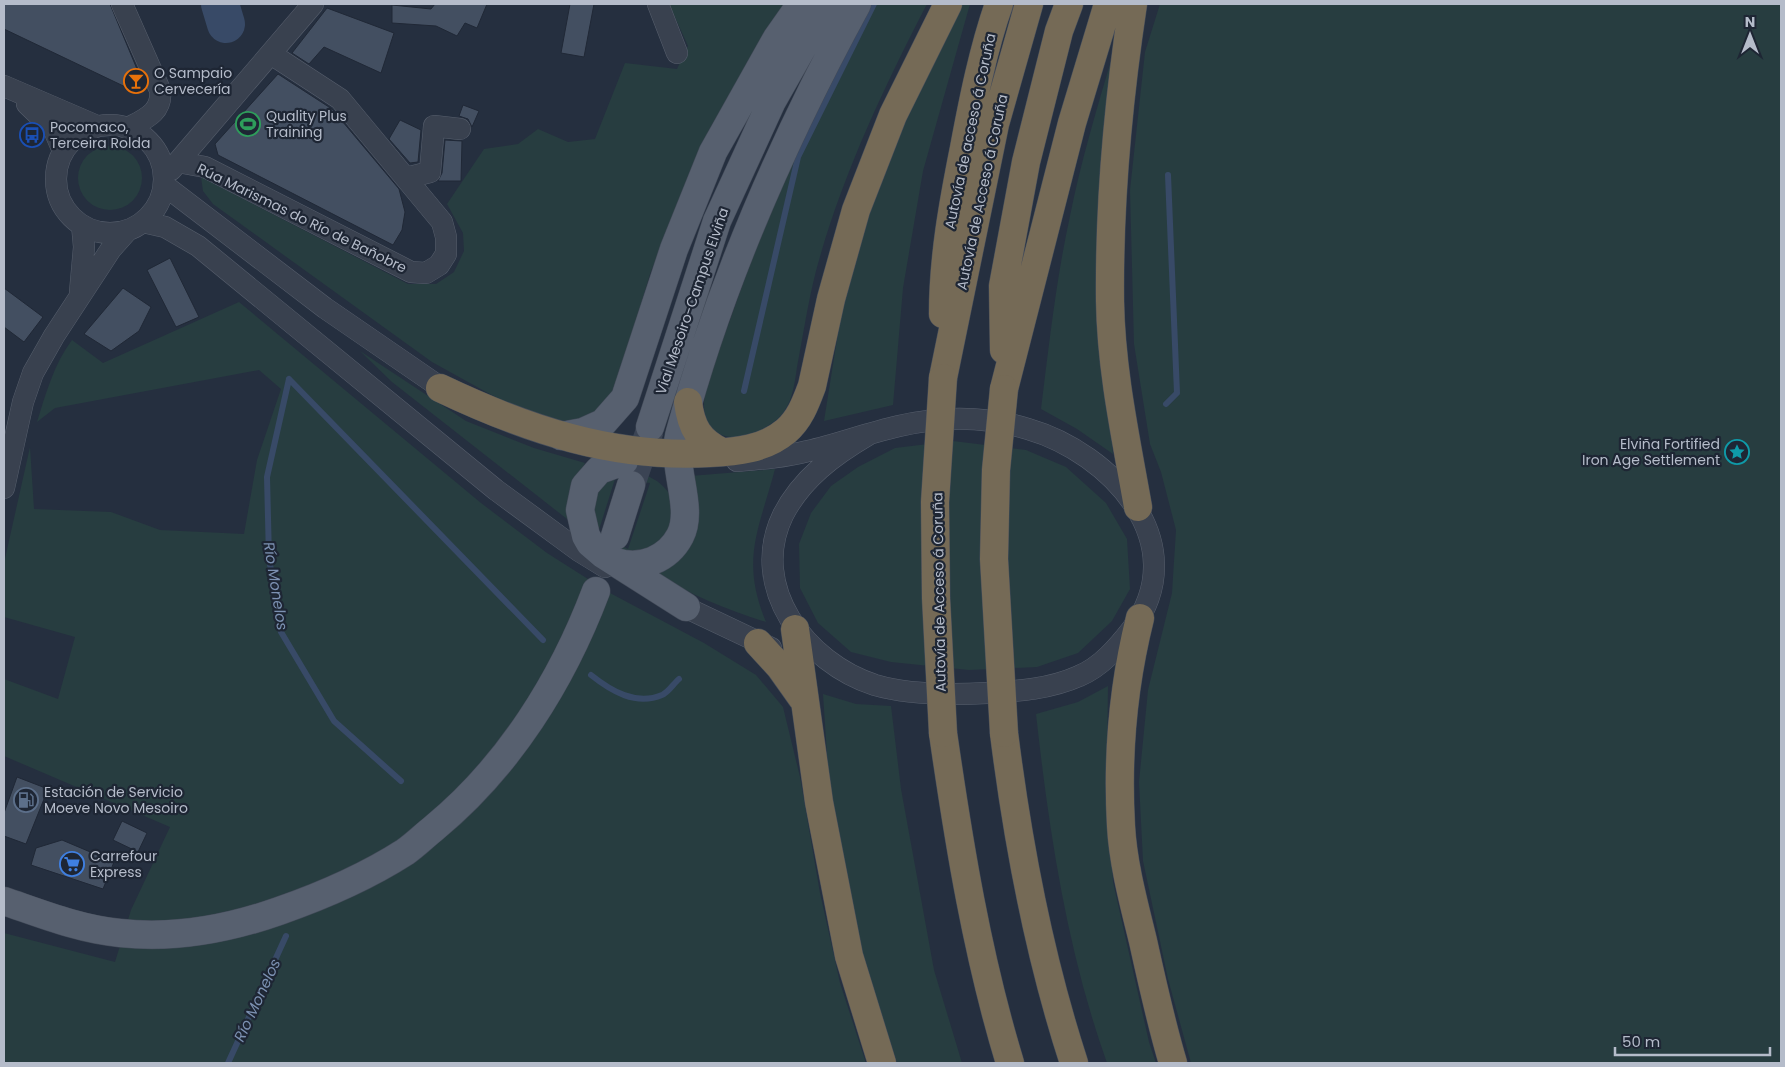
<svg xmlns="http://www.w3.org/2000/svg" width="1785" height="1067" font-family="Poppins,sans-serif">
<rect width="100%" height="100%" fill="#252f3f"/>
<!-- green -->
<path fill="#273d40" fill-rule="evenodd" d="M669,4H784L710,128L685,186L650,274L615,392L600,410L580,420L556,421L506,403L432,362L213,204L203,191L201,177L408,284H436L454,272L464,251L463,233L447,204L484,149L518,144L538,129L568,142L595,139L625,63L677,69L688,46Z
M871,4H927C883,89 841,178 816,271C808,302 803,336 797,367C795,381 793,398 785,410C776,425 752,436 735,437C717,438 704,424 704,406C704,382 723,341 731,317C769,209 813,103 871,4Z
M959,4H970L923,171L903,288L893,405L824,421L842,308L880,177Z
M1160,4H1781V1063H1191L1168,979L1143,861L1139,782L1148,690L1172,593L1176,530L1161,472L1150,444L1134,344L1130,190L1145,52Z
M1113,54L1103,343L1113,454L1077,429L1041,409C1049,345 1056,280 1070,216C1081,161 1097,108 1113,54Z
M78 178a32 32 0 1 1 64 0a32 32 0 1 1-64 0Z
M239,302L481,503L547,553L610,593L704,643L756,675L783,707L800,777L820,893L840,983L866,1063H4V933L115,962L131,910L170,827L4,756V679L58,699L75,637L4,617V563L30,447L34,509L111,512L160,530L244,534L257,460L281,389L259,370L55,408L37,422C46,393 54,364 72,340L103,363Z
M360,351L466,421L534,448L585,463L570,494L567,519L392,382Z
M953,441L1026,450L1066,467L1106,503L1127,539L1130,589L1112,621L1078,653L1037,667L969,670L891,662L851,652L818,623L800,588L799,544L811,513L831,486L858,467L895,448Z
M775,469C759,530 740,559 766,622C727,610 691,595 657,574C665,568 675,563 681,555C701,532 704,503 690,476Z
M630,471C659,475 685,498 670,529C664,541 654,549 642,553C590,569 563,480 630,471ZM615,479L650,483L628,549L598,533Z
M1108,686L1107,762L1113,882L1149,1042L1156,1063H1107C1067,951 1049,832 1036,714L1078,702Z
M823,694L856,704L891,706L901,789L934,970L962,1063H897L859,946L829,785Z"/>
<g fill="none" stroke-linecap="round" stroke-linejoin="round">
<!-- stream -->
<path stroke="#384a67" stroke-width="6" d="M289,379L267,477L269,558L281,632L334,721L401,781
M289,379L543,640
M744,391L798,157L874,4
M1166,404L1177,393L1168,175
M591,675C611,691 636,706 662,695C668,693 674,683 679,679
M228,1063L286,936"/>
<!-- river -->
<path stroke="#384a67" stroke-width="38" d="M220,4L226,24"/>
</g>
<!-- building -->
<path fill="#434f61" stroke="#202836" d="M4,4H110L144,86L136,92L4,29Z
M435,4H487L477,28L465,23L457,36L436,26L392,23V5L431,9Z
M570,4H594L584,57L561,53Z
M327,8L394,33L381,73L324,47L309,64L292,53Z
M278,74L332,109L399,189L405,212L402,230L393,245L218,155L215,144Z
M463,105L479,111L472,127L468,119L459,116Z
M400,120L421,130L418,162L410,163L389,139Z
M445,140L462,141L461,181H438L442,173Z
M170,258L199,317L176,327L147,270Z
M4,288L43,317L24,342L4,327Z
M123,288L151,307L139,331L111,351L84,334Z
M17,777L48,789L26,844L4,836V813Z
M122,821L147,833L138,852L113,840Z
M62,840L114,862L103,889L31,865L36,848Z"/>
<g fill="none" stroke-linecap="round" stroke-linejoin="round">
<!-- major-tunnel -->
<path stroke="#3b4454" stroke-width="28" stroke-dasharray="28 14" stroke-linecap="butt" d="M631,485L650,430"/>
<defs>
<path id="minor" d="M122,4L160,90C163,112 145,119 128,128
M658,4L677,53
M4,86L97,126
M27,104L54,130L63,151
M56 179a54 54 0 1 1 108 0a54 54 0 1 1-108 0Z
M178,162L205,167L411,272L426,273L439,265L446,254V237L442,222L340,99L271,54
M171,170L313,4
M406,178L430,172L434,126L460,129
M164,185L325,308L453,396
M143,222L165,227L198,246L496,490L579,551L605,567
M80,292L84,247L82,225
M737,461C761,459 785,457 808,451C838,444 868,433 899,426C941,416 986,416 1028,429C1111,453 1195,543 1132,629C1118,647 1101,667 1079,676C1050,689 1019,691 987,693C951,695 909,695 875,685C806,663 748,587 783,515C802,478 834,455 868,435
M4,488L23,402L33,373L54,336L111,249L128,230
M672,601L771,648"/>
<path id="major" d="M650,427L717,221L772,101L827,4
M561,436L583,432L603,423L625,398L674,249L713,152L777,38L801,4
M624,461L599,470L585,486L580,510L586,536L590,543L604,555L686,607
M615,536L631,485
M616,562C641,570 668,559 680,536C695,507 670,466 680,432C720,282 783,140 857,4
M4,901C42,914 79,929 120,933C174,939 228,929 279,911C322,896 366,877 405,852C415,845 424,836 434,828C509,766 562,681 596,591"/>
<path id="highway" d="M1133,4C1118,103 1109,201 1110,301C1111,370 1126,439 1138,507
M943,314C943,258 953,203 964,148C973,100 983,50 999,4
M1004,350L1003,286L1026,162L1059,31L1069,4
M943,378L995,124L1029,4
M440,388C526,429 614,459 710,453C736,452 765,449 786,431C800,419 806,402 812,386L831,299L856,210L893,115L948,4
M1004,389L1072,123L1108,4
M688,402C691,427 699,441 722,452
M1140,618C1123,686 1117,756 1121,826C1123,864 1134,904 1143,941C1152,982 1161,1023 1173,1063
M795,629L819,802L849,956L882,1063
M758,643L780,667L802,698
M943,733C959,844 977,955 1010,1063
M1004,733C1018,845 1039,956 1074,1063"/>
</defs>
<!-- minor casing -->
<use href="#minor" stroke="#575f6d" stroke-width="22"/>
<!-- major casing -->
<use href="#major" stroke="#424a58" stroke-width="29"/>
<!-- highway casing -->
<use href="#highway" stroke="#444c5a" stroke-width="29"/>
<!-- minor -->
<use href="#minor" stroke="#39414f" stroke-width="21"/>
<!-- major -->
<use href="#major" stroke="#57606f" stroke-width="28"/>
<!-- highway -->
<use href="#highway" stroke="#756a56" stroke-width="28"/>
<defs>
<path id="highway-bridge" d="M943,378L935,502L936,598L943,733
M1004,389L996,470L994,559L1004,733"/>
</defs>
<!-- highway-bridge casing -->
<use href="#highway-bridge" stroke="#444c5a" stroke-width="29" stroke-linecap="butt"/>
<!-- highway-bridge -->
<use href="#highway-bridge" stroke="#756a56" stroke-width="28"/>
</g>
<!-- icons -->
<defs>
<symbol id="bar-ring" viewBox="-11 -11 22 22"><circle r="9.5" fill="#1e2634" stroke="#e8710a" stroke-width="1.5"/><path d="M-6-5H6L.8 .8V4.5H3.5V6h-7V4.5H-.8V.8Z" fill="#e8710a"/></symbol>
<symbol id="stadium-ring" viewBox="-11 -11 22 22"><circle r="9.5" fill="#1e2634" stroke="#2e9e5b" stroke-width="1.5"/><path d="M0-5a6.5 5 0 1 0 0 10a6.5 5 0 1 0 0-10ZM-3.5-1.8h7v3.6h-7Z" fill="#2e9e5b"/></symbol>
<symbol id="bus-ring" viewBox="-11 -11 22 22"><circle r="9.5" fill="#1e2634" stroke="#1a4fb4" stroke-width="1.5"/><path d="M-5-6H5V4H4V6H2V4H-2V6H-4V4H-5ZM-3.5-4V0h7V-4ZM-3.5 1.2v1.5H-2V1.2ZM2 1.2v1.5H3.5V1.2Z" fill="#1a4fb4"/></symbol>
<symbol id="sight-ring" viewBox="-11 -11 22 22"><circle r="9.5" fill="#1e2634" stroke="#0f9aa8" stroke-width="1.5"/><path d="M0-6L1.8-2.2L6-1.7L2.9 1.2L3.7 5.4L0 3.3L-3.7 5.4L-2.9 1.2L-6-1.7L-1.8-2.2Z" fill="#0f9aa8"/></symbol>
<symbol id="fuel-ring" viewBox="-11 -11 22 22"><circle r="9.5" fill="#1e2634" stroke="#5c6f8a" stroke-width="1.5"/><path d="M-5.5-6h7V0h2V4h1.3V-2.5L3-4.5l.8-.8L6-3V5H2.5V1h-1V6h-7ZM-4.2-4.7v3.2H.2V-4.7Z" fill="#5c6f8a"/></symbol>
<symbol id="supermarket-ring" viewBox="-11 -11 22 22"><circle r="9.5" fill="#1e2634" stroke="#3f7fe0" stroke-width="1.5"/><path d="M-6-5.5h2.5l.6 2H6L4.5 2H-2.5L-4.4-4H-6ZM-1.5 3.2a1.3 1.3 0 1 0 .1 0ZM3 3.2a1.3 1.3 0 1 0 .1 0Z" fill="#3f7fe0"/></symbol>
</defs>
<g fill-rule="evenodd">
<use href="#bar-ring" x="122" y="67" width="28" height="28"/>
<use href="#stadium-ring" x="234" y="110" width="28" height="28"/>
<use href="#bus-ring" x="18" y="121" width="28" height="28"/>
<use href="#sight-ring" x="1723" y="438" width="28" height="28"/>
<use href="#fuel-ring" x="12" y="786" width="28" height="28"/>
<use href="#supermarket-ring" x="58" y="850" width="28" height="28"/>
</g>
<g text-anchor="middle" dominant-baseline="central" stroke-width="4.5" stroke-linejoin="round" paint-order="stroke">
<!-- poi labels -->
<g font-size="14" fill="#b5bcca" stroke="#1e2634" text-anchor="start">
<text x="154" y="73">O Sampaio<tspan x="154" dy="16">Cervecería</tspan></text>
<text x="266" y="116">Quality Plus<tspan x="266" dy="16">Training</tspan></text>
<text x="50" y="127">Pocomaco,<tspan x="50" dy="16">Terceira Rolda</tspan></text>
<text x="1720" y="444" text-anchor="end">Elviña Fortified<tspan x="1720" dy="16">Iron Age Settlement</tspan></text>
<text x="44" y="792">Estación de Servicio<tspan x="44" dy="16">Moeve Novo Mesoiro</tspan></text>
<text x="90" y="856">Carrefour<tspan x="90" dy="16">Express</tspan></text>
</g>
<!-- street labels -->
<g font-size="14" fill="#b5bcca" stroke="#1e2634">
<text transform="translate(970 131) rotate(-78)">Autovía de acceso á Coruña</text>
<text transform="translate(982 192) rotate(-78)">Autovía de Acceso á Coruña</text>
<text transform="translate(302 218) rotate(26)">Rúa Marismas do Río de Bañobre</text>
<text transform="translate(692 301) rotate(-71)">Vial Mesoiro-Campus Elviña</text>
<text transform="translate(939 592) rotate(-91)">Autovía de Acceso á Coruña</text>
</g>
<!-- water labels -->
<g font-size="15" font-style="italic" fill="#7c91b2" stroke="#1e2634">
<text transform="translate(276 586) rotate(81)">Río Monelos</text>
<text transform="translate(257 1000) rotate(-65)">Río Monelos</text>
</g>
</g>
<!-- border -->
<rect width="1785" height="1067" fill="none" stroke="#b5bcca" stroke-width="10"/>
<!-- north arrow -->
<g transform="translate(1750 35)" stroke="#1e2634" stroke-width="4" paint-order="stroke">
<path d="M0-4L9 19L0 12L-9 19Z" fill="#b5bcca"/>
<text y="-8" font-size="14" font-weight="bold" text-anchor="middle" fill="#b5bcca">N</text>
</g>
<!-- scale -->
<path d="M1615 1047v8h155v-8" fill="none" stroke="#b5bcca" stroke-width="2.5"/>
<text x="1622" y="1047" font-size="15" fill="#b5bcca" stroke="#1e2634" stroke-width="4" paint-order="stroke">50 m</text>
</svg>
